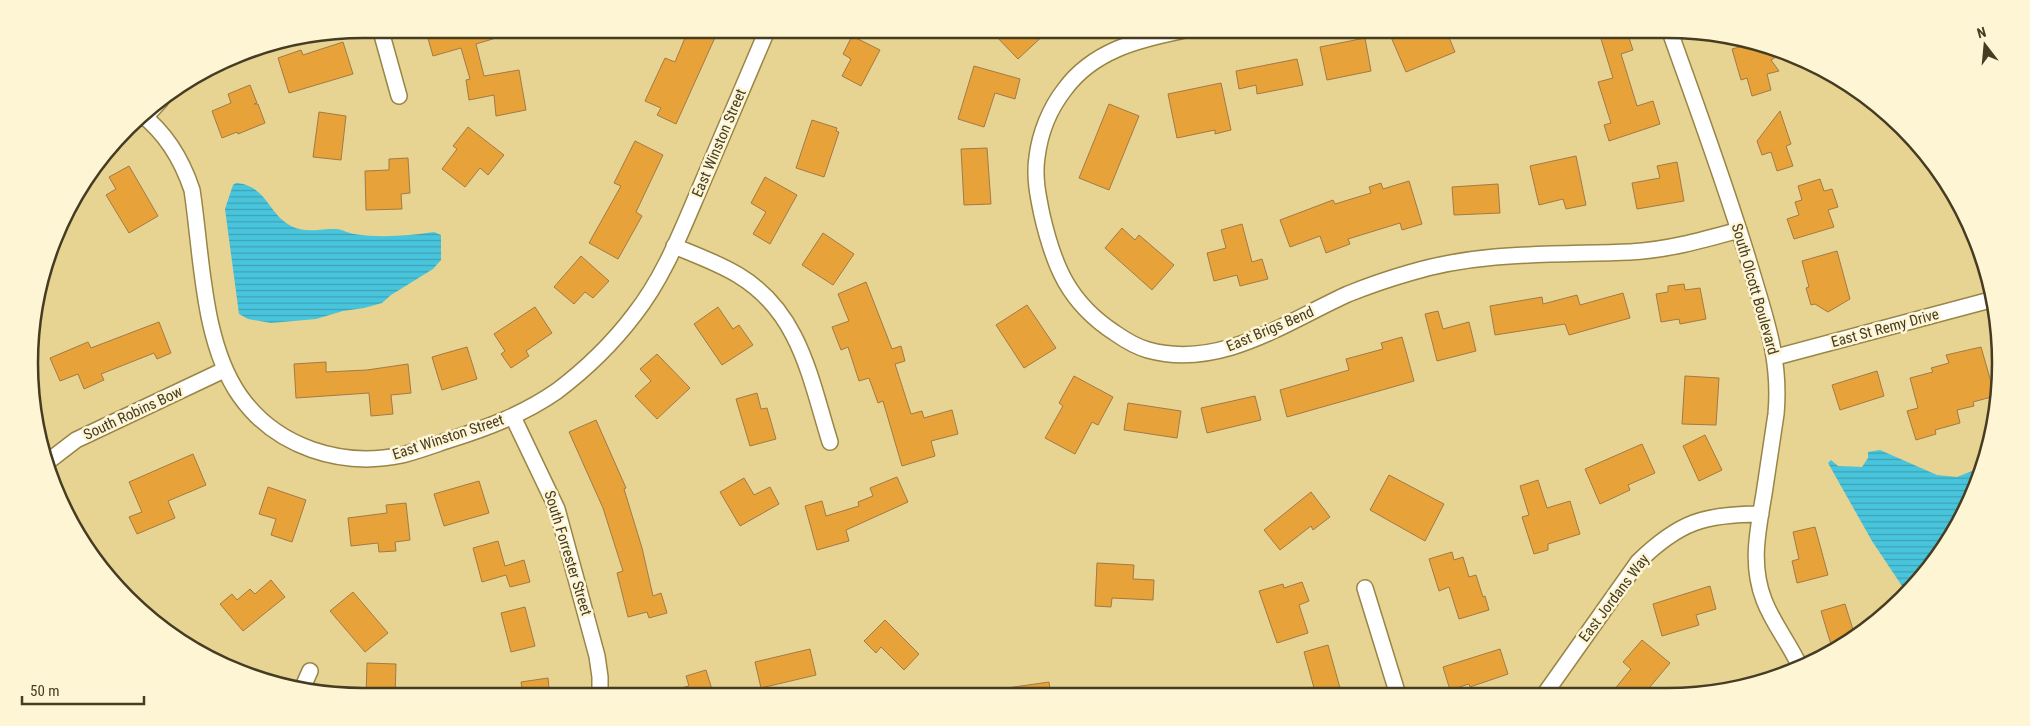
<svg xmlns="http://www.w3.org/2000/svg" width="2030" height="726" font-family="'Roboto Condensed',sans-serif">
<defs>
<pattern id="water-rules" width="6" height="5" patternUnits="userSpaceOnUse" patternTransform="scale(1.25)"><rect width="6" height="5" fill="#48c5dd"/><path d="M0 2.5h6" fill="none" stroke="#3ea1b3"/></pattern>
</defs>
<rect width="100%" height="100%" fill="#e7d392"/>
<!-- water -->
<path fill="url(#water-rules)" d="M236,183C266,185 268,214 291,226C306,234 320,228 336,229C342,229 347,233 354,234C379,238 408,236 434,232L441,235V260L433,269L391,295L382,303L364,308L343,311L316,319L271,323L248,319L239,314L225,209L233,185Z
M1880,450L1937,475L1957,477L1982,467L1956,530L1906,592L1872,541L1828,463L1831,460L1838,466L1862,467L1868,458V452Z"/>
<!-- building -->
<path fill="#e7a23a" stroke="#a27a45" d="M1598,29H1626L1633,50L1621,54L1637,106L1653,101L1660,124L1609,141L1604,125L1611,123L1598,82L1613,78Z
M1388,30H1446L1455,52L1406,72Z
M992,32H1047L1018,59Z
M687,33H717L676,124L657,115L661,108L645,101L665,58L675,62Z
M495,34L496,38L476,44L484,76L519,70L526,110L496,116L494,95L469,100L466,80L470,79L461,48L433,56L427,35Z
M852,36L880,50L861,86L842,76L851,59L843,54Z
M1365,38L1371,71L1327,80L1320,47Z
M343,42L353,74L289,93L278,58L301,50L303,55Z
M1758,42L1784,52L1771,60L1779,71L1767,74L1771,90L1752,96L1747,78L1741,80L1732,49Z
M1297,59L1303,85L1257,94L1256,85L1239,89L1236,71Z
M974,66L1020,79L1015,99L995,93L984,127L958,119Z
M1221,83L1231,130L1215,134V130L1177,138L1168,94Z
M250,85L257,103L254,104H258L265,123L238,134L237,132L222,138L212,111L231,103L228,94Z
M1109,104L1139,116L1109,190L1079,178Z
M1780,111L1791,144L1786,146L1793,166L1777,171L1771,152L1762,155L1757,141Z
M319,112L346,116L341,160L313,157Z
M812,120L837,128L836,131L839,132L824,177L796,168Z
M468,127L504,155L488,175L480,168L465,187L442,169L457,149L453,146Z
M635,141L663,155L636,212L642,216L618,259L589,243L621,186L614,183Z
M987,148L991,204L964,205L961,149Z
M1576,156L1586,205L1566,209L1563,199L1539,205L1530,166Z
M408,158L410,193L401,194L402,209L366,210L365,171L389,170V159Z
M1677,162L1684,201L1637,209L1632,183L1660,178L1657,166Z
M129,166L158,216L129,233L106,195L116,189L109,177Z
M765,177L797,195L770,244L753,234L766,212L751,203Z
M1820,179L1824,191L1832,189L1838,207L1828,210L1834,227L1794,239L1787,219L1799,215L1795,202L1802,200L1798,186Z
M1409,181L1422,224L1402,230L1400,223L1348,239L1350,244L1326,253L1320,236L1290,247L1280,220L1333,200L1335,204L1371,193L1369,187L1381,183L1383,189Z
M1498,184L1500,213L1454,215L1452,187Z
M1242,224L1252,262L1262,259L1268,279L1240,286L1237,275L1214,281L1207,253L1226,248L1221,230Z
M1122,228L1135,240L1139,235L1174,265L1152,290L1105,248Z
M823,233L854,254L833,285L802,265Z
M1837,251L1850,299L1828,312L1815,304L1811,305L1806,288L1809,287L1802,261Z
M581,256L609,281L593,298L585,292L574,304L554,287Z
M866,282L892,349L901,346L905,361L895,364L911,414L922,411L924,418L952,410L958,434L931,441L935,456L902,466L883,401L878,403L869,378L859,381L848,347L841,350L832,327L849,321L838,294Z
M1684,284L1685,290L1700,288L1706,319L1680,324L1679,319L1661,322L1656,294L1668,292V286Z
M1623,293L1630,318L1569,335L1565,324L1495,335L1490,306L1542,297L1543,304L1577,295L1580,305Z
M1027,305L1056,348L1024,368L996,325Z
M535,307L552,333L526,351L529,356L511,368L501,354L505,351L494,334Z
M718,307L733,329L739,325L753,345L722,365L694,324Z
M1438,311L1443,329L1469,322L1476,351L1437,361L1425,314Z
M159,322L171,353L157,359L154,353L101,374L104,380L84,389L78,374L60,381L50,358L88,342L91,348Z
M1402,337L1414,381L1287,417L1280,390L1349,370L1346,359L1383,349L1381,343Z
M467,347L477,379L442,390L432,357Z
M1981,347L1995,396L1973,402L1974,406L1957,410L1960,423L1935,430L1936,434L1916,440L1907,411L1918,408L1910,378L1933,372L1931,368L1949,363L1946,355Z
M657,354L690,388L657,419L635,396L651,381L640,369Z
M326,362V372L367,370L408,364L411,393L391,395L393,414L371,416L369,393L296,398L294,364Z
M1877,371L1884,396L1840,410L1832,385Z
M1074,376L1113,397L1098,425L1092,422L1075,454L1045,438L1063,406L1059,403Z
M1685,376L1719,378L1716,425L1682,424Z
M757,393L761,409L767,408L776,439L750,446L736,399Z
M1255,396L1261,420L1207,433L1201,408Z
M1128,403L1181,411L1177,438L1124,430Z
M596,420L626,488L624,489L642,548L653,596L661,593L667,613L649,618L647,612L628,617L617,573L623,571L603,508L569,432Z
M1705,435L1722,470L1699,481L1683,446Z
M1642,444L1655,473L1628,485L1630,490L1600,504L1585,469Z
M193,454L206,485L168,501L175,518L137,534L129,517L142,512L129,482Z
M1389,475L1444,504L1425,541L1370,510Z
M897,477L908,502L846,530L849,541L817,550L805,506L822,501L826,516L859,506L858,502L873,496L870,488Z
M744,478L754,495L770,487L779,504L740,526L720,492Z
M1538,480L1547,508L1570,501L1580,534L1548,544V550L1534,554L1522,517L1529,515L1520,486Z
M479,481L489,513L444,526L434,494Z
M268,487L306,500L292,542L271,535L276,519L259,514Z
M1311,492L1330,517L1313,530L1311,526L1280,550L1264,530Z
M406,503L410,540L395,542L396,551L379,552L378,543L351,546L348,518L387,513L386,505Z
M1815,527L1828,575L1797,583L1792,561L1799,559L1793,532Z
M498,541L505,566L524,560L530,582L510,587L506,575L482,582L473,548Z
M1452,552L1454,560L1463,557L1469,577L1476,575L1483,597L1485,596L1489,610L1459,619L1449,587L1439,591L1429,559Z
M1097,563L1134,565L1133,579L1154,580L1153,600L1112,598L1111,607L1095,606Z
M271,580L285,597L243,631L220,604L232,594L237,600L250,589L255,594Z
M1302,582L1309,601L1299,605L1308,633L1277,643L1259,591L1283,584L1284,588Z
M1710,586L1716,609L1696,615L1699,625L1662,636L1653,604Z
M353,592L388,633L365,652L330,611Z
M1845,604L1855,636L1833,651L1821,611Z
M525,607L535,646L511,652L501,613Z
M885,620L919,654L904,670L881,647L876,653L864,641Z
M1642,640L1670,663L1644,694L1610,695L1631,669L1623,662Z
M1328,645L1342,695H1316L1304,652Z
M810,649L816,675L761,688L755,662Z
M1500,649L1508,674L1470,687L1469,684L1450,690L1443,667Z
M367,663L396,664L395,697H366Z
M706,670L714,696L665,697L664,692L689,686L686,676Z
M548,678L550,697H523L521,682Z
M1049,682L1051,696H1008L1007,688Z"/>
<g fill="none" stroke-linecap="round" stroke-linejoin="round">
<defs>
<path id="minor" d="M1669,29C1697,108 1727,188 1751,269C1766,320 1781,360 1776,414C1772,440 1768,467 1764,494C1758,530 1750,564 1764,600C1773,624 1790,644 1800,667
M1181,31C1137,40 1093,51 1065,89C1050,108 1040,133 1037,157C1034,177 1038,196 1042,215C1054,267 1069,303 1115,333C1125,340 1137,347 1148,350C1220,370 1286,322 1348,294C1368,286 1388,279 1409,273C1481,251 1555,255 1630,252C1668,250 1703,240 1739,230
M382,35L399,96
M141,114C167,134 182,160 192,190C202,255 202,342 240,396C276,447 341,468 402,455C418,451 434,445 449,440C487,428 524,414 557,391C586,369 612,344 634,315C664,277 681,232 700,188C722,136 744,84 766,33
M145,117L161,100
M674,246C696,255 718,263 738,275C800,312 810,378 830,442
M1776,357L1994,299
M513,417L557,509L597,656L600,677V697
M46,463L76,440L224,370
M1365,588L1398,695
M302,689L310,671
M1544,695L1638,562C1679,522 1704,514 1761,514"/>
</defs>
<!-- minor casing -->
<use href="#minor" stroke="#998546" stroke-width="18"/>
<!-- minor -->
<use href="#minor" stroke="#fff" stroke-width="15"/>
</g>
<g text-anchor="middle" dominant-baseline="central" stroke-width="5" stroke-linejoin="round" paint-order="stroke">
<!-- street labels -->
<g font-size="15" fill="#453c22" stroke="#fef5d5">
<text transform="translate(719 143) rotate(-67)">East Winston Street</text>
<text transform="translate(1755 289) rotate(74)">South Olcott Boulevard</text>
<text transform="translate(1885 328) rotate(-15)">East St Remy Drive</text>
<text transform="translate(1270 329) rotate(-23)">East Brigs Bend</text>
<text transform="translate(133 413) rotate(-25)">South Robins Bow</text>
<text transform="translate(448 437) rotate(-18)">East Winston Street</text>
<text transform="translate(568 553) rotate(73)">South Forrester Street</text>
<text transform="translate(1614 598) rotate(-53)">East Jordans Way</text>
</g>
</g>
<!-- crop -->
<path d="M0 0H2030V726H0ZM363 38H1667A325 325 0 0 1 1992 363V363A325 325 0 0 1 1667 688H363A325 325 0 0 1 38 363V363A325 325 0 0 1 363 38Z" fill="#fef5d5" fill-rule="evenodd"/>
<path fill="none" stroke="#453c22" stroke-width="2.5" d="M363 38H1667A325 325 0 0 1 1992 363V363A325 325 0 0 1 1667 688H363A325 325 0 0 1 38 363V363A325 325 0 0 1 363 38Z"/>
<!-- north arrow -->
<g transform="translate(1985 45) rotate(344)" stroke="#fef5d5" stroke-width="4" paint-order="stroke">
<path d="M0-4L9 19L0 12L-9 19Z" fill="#453c22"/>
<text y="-8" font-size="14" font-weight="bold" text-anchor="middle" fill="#453c22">N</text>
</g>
<!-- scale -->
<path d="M22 696v8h122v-8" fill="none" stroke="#453c22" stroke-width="2.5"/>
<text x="30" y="696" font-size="15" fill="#453c22" stroke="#fef5d5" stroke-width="4" paint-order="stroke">50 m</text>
</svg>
